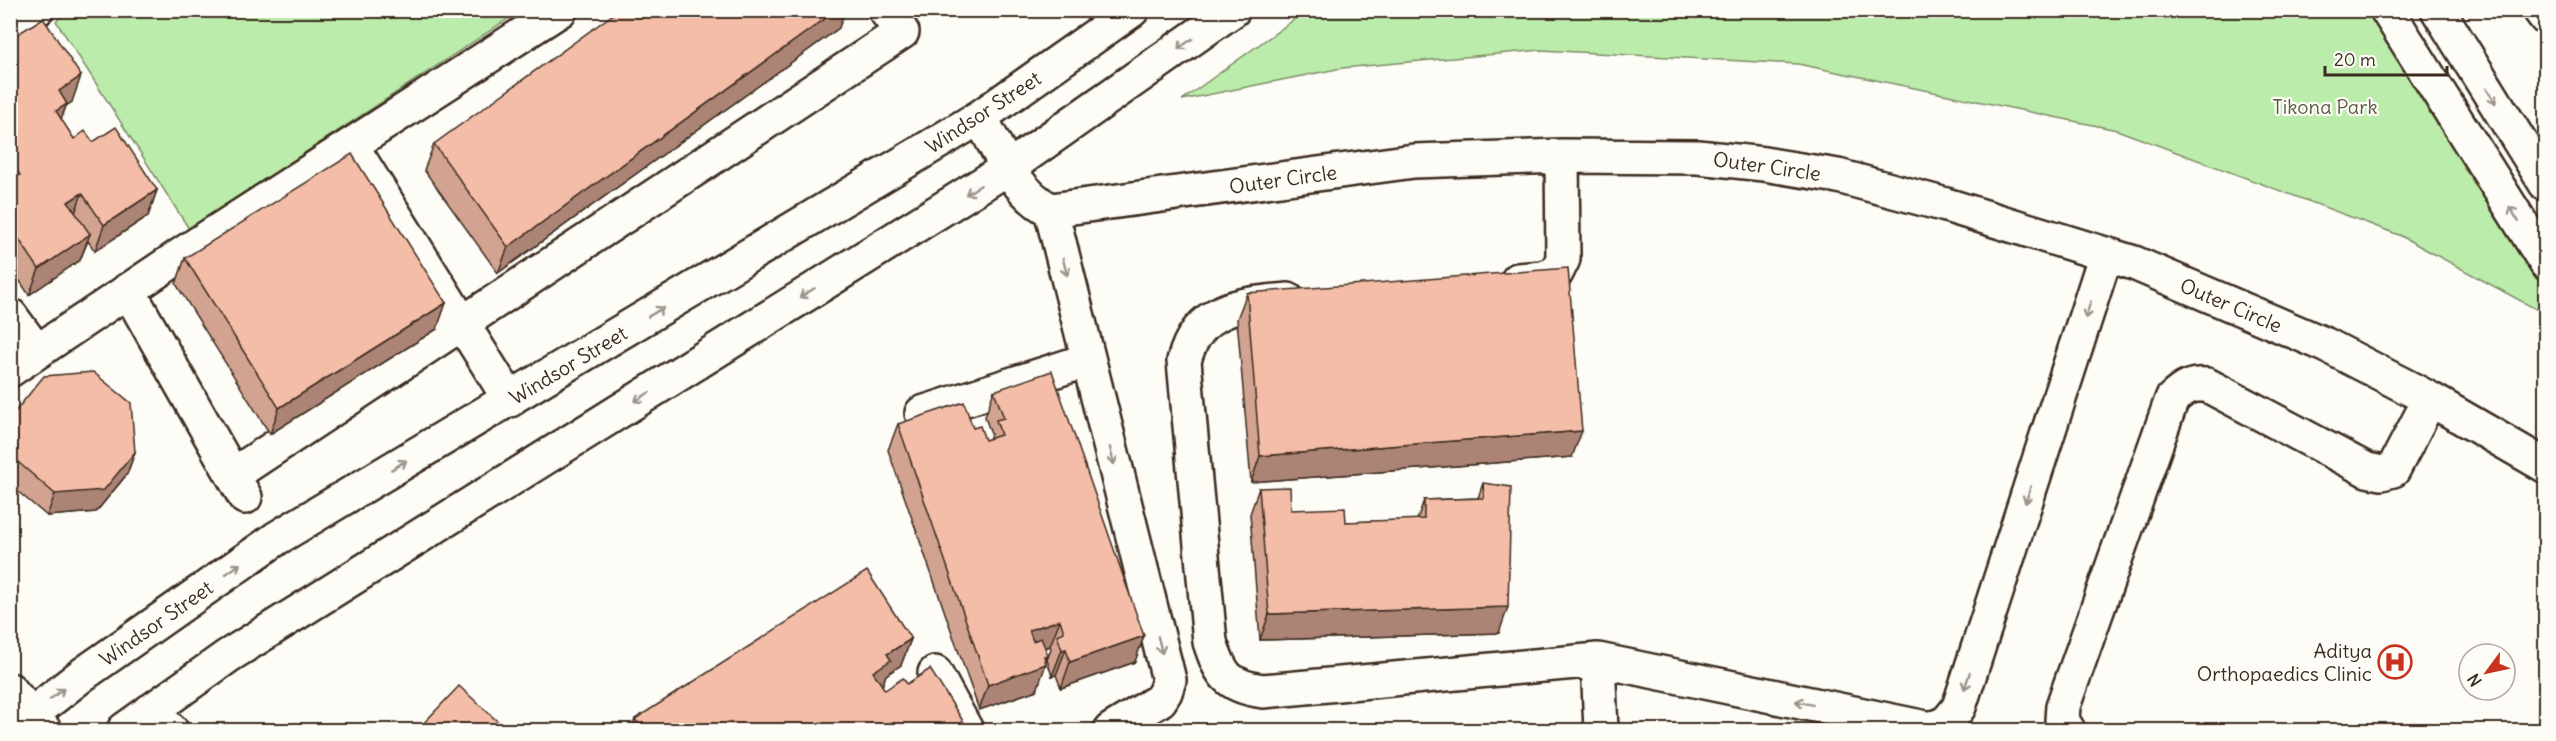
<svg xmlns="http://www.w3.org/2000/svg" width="2556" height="741" font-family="Delius,sans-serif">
<rect width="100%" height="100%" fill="#fdfcf7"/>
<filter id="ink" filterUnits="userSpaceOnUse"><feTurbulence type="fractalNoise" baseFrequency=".0167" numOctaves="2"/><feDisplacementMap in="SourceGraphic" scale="12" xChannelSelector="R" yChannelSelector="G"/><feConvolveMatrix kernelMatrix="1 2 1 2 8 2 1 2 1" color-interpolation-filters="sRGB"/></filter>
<g filter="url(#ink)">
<!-- green -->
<path fill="#bbecab" stroke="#7b8b64" stroke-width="1.5" d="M70,11L520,10V11L189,229L56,21Z
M1306,11H2376L2545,261V314L2399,235L2117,130L1798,64L1541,50L1342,68L1182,100Z"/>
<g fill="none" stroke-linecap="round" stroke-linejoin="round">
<defs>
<path id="minor" d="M2387,10L2546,263
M2438,10L2546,184
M2540,10L2546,18
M10,16L20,18L36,10
M980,117C998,149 1016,194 1051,210L1414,161L1562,156L1698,157L1764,164L1838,176L1946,205L2134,263L2326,345L2430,399L2546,466
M351,145L510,400
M1051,210L1169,680L1165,692L1160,700L1111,730
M1518,280L1543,278L1556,273L1563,259L1562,156
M128,290L245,497
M1288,300C1240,304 1198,307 1184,361L1210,642C1221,675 1227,686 1263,691L1598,660L1926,728C1944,728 1949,721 1959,707L2106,254
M10,315L37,352
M10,370L190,249L560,10
M922,413L1088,360
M233,475L902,32L885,10
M1598,660L1601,730
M935,673L966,730
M10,690L44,730
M150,711L171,730
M12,730L82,675L277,538L980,117L1132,10
M124,730L228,656L1008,168L1233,10
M2068,730L2062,720L2063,706L2172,399C2184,388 2190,384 2207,385L2367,470L2382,473L2393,470L2430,399"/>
</defs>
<!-- minor casing -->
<use href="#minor" stroke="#3b2a1e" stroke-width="38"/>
<!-- minor -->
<use href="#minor" stroke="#fdfcf7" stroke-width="33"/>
</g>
<!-- wall -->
<path fill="#d2a390" stroke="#3b2a1e" stroke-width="1.5" d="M839,28L498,273L424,170L434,144Z
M10,39L72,102L66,106L61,120L74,139L93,142L157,190L148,216L95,251L88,241L80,260L29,295L10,266Z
M185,258L437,329L270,434L176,284Z
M1247,293L1572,457L1251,482L1237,319Z
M994,391L1135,662L1061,688L1056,675L1052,676L1047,660L1051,649L1050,646L1045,648V661L1037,690L979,710L888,450L898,424L973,428L985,440L989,439L991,434L985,417Z
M13,414L135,452L127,474L96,512L47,516L10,485V421Z
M1483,483L1499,633L1260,640L1250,514L1259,488L1291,510L1346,522L1417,520L1424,500L1478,498Z
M911,639L901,665L886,675L882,686L885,690L907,684L965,724L963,730H631L635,719Z
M423,724L507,730H421Z"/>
<!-- shaded-wall -->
<path fill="#ab8476" stroke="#3b2a1e" stroke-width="1.5" d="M837,10H845L839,28L498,273L508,247Z
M81,76L72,102L66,106L57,130L46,137L59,91Z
M157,190L148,216L95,251L104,225Z
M82,193L73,219L68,202Z
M90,234L80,260L29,295L39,269Z
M446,303L437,329L270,434L279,408Z
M1582,431L1572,457L1251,482L1260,456Z
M135,452L127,474L96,512L47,516L55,494Z
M1508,607L1499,633L1260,640L1269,614Z
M1060,620L1050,646L1020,656L1029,630Z
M1144,636L1135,662L1061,688L1070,662Z
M911,639L901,665L886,675L882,686L873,672L887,654Z
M1066,649L1056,675L1052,676L1062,650Z
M1048,655L1044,665L1046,664L1037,690L979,710L988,685Z
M965,724L963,730H955Z"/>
<!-- building -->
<path fill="#f4bda8" stroke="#3b2a1e" stroke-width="1.5" d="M619,10H837L508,247L434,144Z
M43,18L81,76L59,91L67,104L56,111L74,139L85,131L93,142L116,127L157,190L104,225L82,193L68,202L90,234L39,269L10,226V191L16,188L11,181L20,175L10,161V39Z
M352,154L446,303L279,408L185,258Z
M1568,268L1582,431L1260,456L1247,293Z
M1052,371L1144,636L1070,662L1066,649L1062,650L1057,635L1064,632L1060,620L1029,630L1033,641L1041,638L1048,655L1044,656L1046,664L988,685L898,424L964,402L973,428L980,426L985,440L1001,435L996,420L1004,418L994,391Z
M93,372L131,403L135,452L104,490L55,494L18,462L13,414L44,376Z
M1483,483L1511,487L1508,607L1269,614L1259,488L1290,487L1291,510L1345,508L1346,522L1424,519V500L1484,498Z
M867,571L911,639L887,654L891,660L873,672L885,690L903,678L907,684L930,669L965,724L955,730H643L635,719Z
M459,686L507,730H430L423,724Z"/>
<!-- one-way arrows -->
<defs><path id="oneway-shaft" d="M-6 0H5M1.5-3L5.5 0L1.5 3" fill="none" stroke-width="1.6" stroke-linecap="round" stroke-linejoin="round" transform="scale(1.5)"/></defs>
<g stroke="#9c938a">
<use href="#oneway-shaft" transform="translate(1185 44) rotate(145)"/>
<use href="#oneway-shaft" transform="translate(2491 96) rotate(58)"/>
<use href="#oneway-shaft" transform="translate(973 190) rotate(148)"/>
<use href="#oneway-shaft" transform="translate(2514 214) rotate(-122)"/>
<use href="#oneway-shaft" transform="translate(1065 267) rotate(76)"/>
<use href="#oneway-shaft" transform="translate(807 293) rotate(148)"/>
<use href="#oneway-shaft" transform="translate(2088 310) rotate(108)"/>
<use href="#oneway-shaft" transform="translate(656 312) rotate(-31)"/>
<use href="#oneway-shaft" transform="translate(642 397) rotate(148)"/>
<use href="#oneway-shaft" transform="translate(1112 456) rotate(76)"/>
<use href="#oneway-shaft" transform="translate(399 465) rotate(-31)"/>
<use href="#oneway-shaft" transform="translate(2028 495) rotate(108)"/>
<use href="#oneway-shaft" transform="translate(233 569) rotate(-35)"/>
<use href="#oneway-shaft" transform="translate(1160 645) rotate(76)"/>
<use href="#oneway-shaft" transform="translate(1967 681) rotate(108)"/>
<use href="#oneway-shaft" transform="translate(57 694) rotate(-38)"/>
<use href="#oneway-shaft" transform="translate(1804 703) rotate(-168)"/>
</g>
</g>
<!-- icons -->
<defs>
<symbol id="hospital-ring" viewBox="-11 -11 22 22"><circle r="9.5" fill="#fdfcf7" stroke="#c8321e" stroke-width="1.5"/><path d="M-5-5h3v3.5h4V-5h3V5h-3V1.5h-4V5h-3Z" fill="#c8321e"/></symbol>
</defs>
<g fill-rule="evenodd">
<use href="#hospital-ring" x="2376" y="643" width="38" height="38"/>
</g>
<g text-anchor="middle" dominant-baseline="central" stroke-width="4.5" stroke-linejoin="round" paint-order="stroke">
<!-- park labels -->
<g font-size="20" fill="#5b5a41" stroke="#fdfcf7">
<text x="2325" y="106">Tikona Park</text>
</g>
<!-- street labels -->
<g font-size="20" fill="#3b2a1e" stroke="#fdfcf7">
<text transform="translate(983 112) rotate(-33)">Windsor Street</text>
<text transform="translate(1767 166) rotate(8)">Outer Circle</text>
<text transform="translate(1283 179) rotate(-8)">Outer Circle</text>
<text transform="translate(2231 305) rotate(23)">Outer Circle</text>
<text transform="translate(568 365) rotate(-31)">Windsor Street</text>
<text transform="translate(156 623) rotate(-35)">Windsor Street</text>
</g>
<!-- poi labels -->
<g font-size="20" fill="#3b2a1e" stroke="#fdfcf7" text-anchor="end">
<text x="2372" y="650">Aditya<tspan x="2372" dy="23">Orthopaedics Clinic</tspan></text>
</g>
</g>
<!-- margin -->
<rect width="2556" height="741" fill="none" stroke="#fdfcf7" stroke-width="36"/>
<rect x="18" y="18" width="2520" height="705" fill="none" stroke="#3b2a1e" stroke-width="2" filter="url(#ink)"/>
<!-- north arrow -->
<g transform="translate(2487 672) rotate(237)"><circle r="28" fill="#fdfcf7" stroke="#afa8a0" stroke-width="1.5"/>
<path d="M0-4.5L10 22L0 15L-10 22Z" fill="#c8321e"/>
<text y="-9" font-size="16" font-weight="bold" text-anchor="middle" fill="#3b2a1e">N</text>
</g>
<!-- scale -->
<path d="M2325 66v9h122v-9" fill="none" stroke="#3b2a1e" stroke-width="3"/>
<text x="2334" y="66" font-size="18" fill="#3b2a1e" stroke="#fdfcf7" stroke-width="4.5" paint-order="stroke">20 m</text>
</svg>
